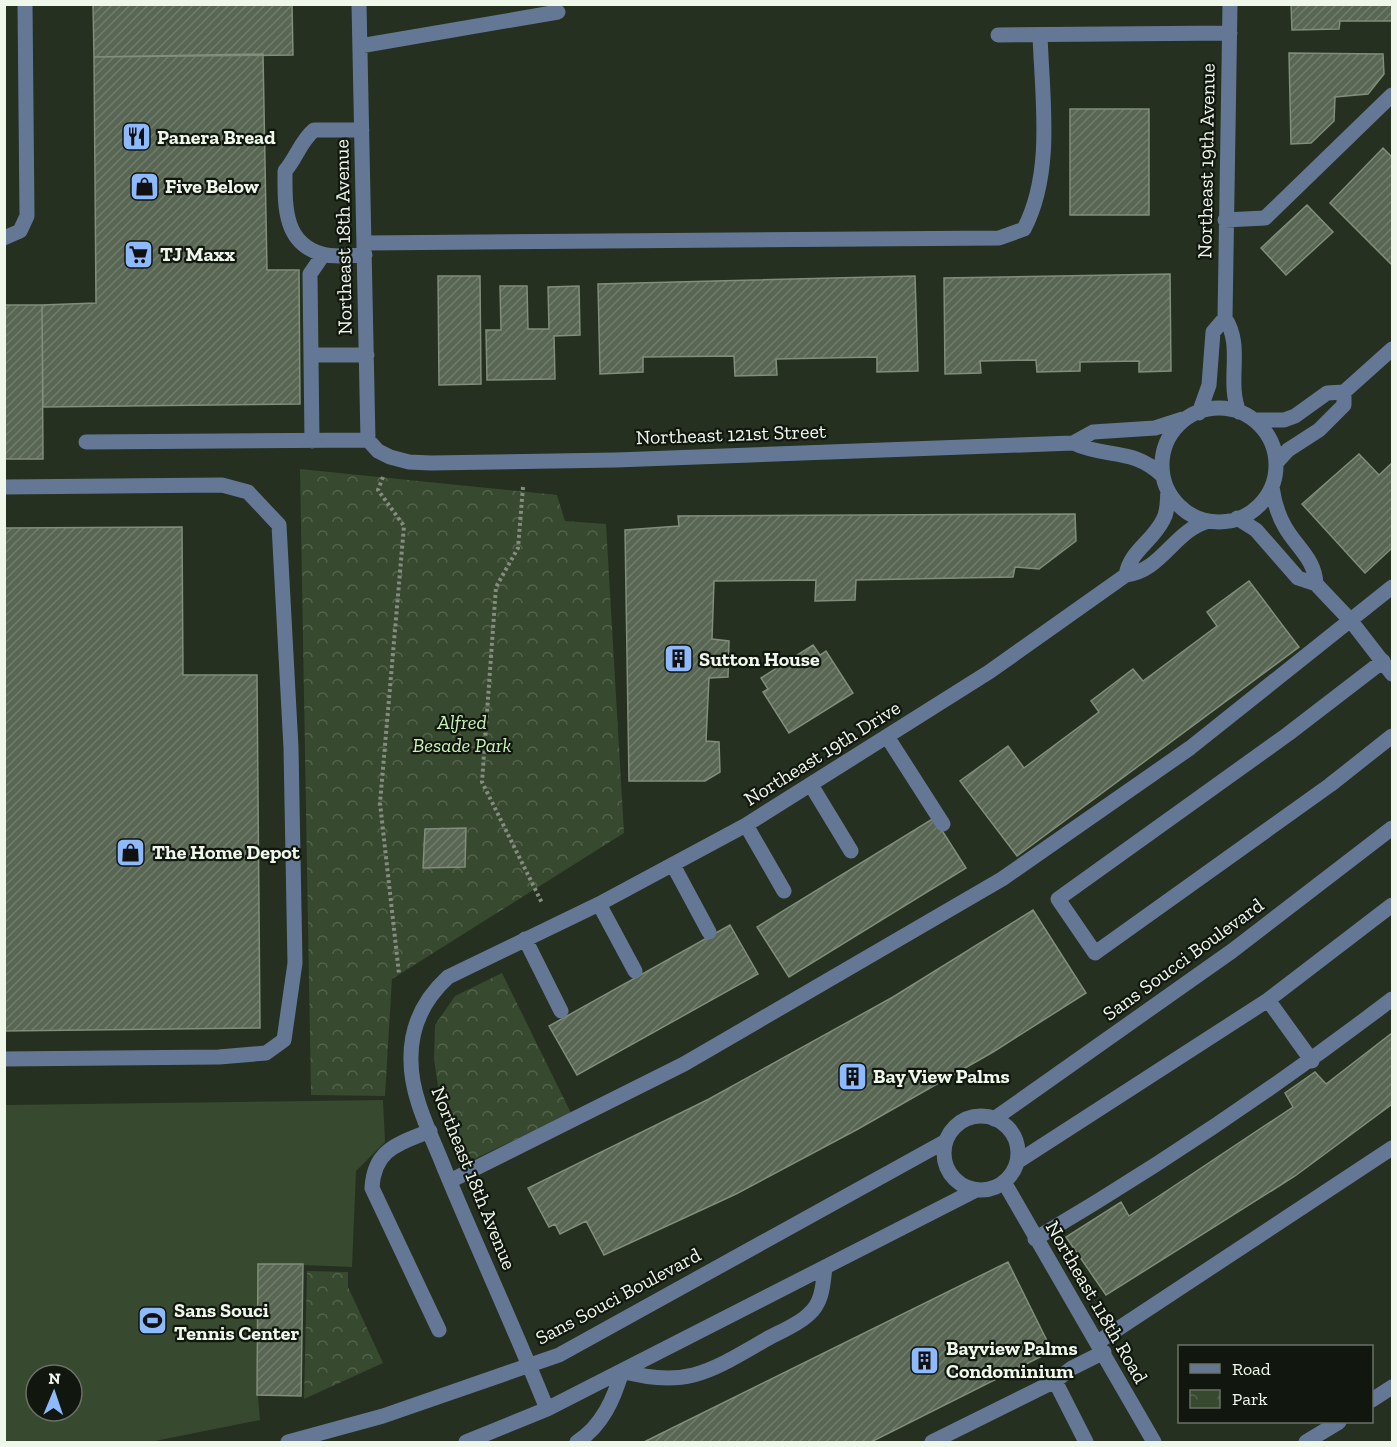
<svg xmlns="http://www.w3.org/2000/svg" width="1397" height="1447" font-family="'Zilla Slab',serif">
<defs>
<pattern id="park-crowns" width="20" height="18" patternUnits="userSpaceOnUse" patternTransform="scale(1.5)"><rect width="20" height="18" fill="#37492e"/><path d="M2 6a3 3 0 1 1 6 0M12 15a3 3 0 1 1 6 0" fill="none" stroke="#54644c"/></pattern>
<pattern id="building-hatch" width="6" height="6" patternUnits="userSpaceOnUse" patternTransform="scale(1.5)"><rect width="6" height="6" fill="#596653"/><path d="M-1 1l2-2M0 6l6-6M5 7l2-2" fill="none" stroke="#717d6c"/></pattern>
</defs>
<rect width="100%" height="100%" fill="#253020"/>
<!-- park -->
<path fill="url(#park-crowns)" d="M300,469L557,495L565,521L606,524L624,833L392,979L385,1096L311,1095Z
M502,973L571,1113L472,1160L439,1093L434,1059L435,1025L455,996Z
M307,1271L348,1272V1287L383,1363L304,1399Z"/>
<!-- pitch -->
<path fill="#37492e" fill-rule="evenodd" d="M383,1100L385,1142L356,1171L352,1267L303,1265L301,1396H258L260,1420L150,1442H5V1105ZM36,1375H72V1411H36Z"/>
<!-- building -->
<path fill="url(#building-hatch)" stroke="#808e7a" stroke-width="1.5" d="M93,4H292L293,55L94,57Z
M1291,4H1392V21H1340L1339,29L1292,30Z
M1289,53L1383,54L1384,74L1368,94L1335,97L1334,121L1311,143L1291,144Z
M263,54L267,270H299L300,404L43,407L42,305L96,303L94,57Z
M1070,109H1149V215H1070Z
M1383,148L1392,157V265L1330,203Z
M1307,205L1333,232L1286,275L1261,248Z
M1170,274L1171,371L1139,372V361L1080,362V371L1037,372L1036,360L980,361L981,373L945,374L944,278Z
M438,276H480L481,384L439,385Z
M915,276L918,371L877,372V357L776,359L777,375L735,376L734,356L643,357V372L600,374L598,284Z
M500,286H527L528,329H549L548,287L579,286L580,335L554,336L555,379L487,380L486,330H501Z
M4,305H42L43,459H4Z
M1359,454L1379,475L1392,463V548L1365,573L1302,504Z
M1075,514L1076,541L1039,569L1015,567L1013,577L856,580L855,600L815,601L816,580L714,581L712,639L729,641L728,677L709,678L706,741L719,742L720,772L705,781H629L625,530L679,526L678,516Z
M182,527L183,675H257L260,1028L4,1031V528Z
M1249,581L1299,647L1017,856L960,781L1008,746L1024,768L1099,712L1091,701L1133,669L1143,681L1217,626L1207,612Z
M813,645L820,655L826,651L853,693L789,733L763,692L768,689L761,678Z
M934,818L966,868L789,977L757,927Z
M466,828L465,867L423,868L425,829Z
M1033,910L1086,993L993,1052L858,1129L736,1194L604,1255L586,1221L560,1234L555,1224L549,1227L528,1188L709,1099L893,997Z
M730,925L758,974L577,1075L549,1026Z
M1392,1033V1104L1295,1176L1106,1295L1066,1237L1121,1202L1129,1216L1293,1107L1285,1093L1315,1072L1326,1084Z
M1008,1262L1052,1351L871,1442H644Z
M258,1264H303L301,1396L257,1395Z"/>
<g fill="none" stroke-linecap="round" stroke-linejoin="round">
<!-- path -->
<path stroke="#848d7f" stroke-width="4" stroke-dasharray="3 3" stroke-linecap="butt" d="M383,477L378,490L404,526L380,803L399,974
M523,487L518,548L496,587L482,782L542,903"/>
<!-- minor -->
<path stroke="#647896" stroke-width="15" d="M359,4L368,440L378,451L390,457L409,462L431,463L616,460L1073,443C1108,459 1132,447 1163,476
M1230,4L1225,318C1244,347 1226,380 1239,412
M998,35L1230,33
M360,46L558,12
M362,130H314C300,142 297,157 285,171C285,205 283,243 322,254C335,258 352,255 365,255
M1225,220L1265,218L1392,95
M4,238L20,231L27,216L25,4
M365,243L999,238L1024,229C1054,172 1042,97 1040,35
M311,355H367
M1162 465a57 57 0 1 1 114 0a57 57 0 1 1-114 0Z
M1199,413L1209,385L1213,332L1225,318
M1254,420H1284L1295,416L1327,393L1344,392L1392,349
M312,441L310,274L323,255
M86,442L368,440
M1073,443L1093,432L1155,428L1183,419
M1277,462L1288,450L1319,430L1344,405V392
M4,487L222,485L248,492L279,525L291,748L295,963L284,1040L266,1053L219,1057L4,1059
M1272,487C1274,501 1278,515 1285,527C1297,548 1315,559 1316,584
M1237,518L1256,530L1298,578L1316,584L1351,621L1392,674
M1126,575C1130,551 1152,542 1163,520C1168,512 1167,501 1168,491
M1383,661L1288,734L1058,899L1095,953L1330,785L1392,736
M888,738L943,824
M811,785L851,851
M746,825L784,891
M673,865L709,932
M599,904L635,971
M525,939L561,1011
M1268,1000L1312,1061
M944 1153a37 37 0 1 1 74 0a37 37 0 1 1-74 0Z
M994,1119L1232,951L1392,828
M430,1131C398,1144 374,1149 372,1188L439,1330
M1017,1162L1268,1000L1392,905
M450,1181L684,1064L1002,879L1190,748L1392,587
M1004,1182L1154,1442
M1035,1239C1159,1166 1278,1086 1392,999
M1098,1342L1392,1148
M1055,1381L1086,1442
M1372,1400L1392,1387
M547,1409C515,1329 478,1250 445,1170C432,1136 411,1098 411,1061C410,1027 423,1000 448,977L599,904L746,825L989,672L1126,575C1162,571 1174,530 1209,521
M288,1442L383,1416L559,1355L946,1141
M466,1442L547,1409L976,1190
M577,1442C602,1426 614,1399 622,1371C686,1389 711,1371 765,1340C779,1332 798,1325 809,1314C823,1302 823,1283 825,1267
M932,1442L1055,1381L1072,1368L1104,1352
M1306,1442L1339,1422"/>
</g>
<!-- icons -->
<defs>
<symbol id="restaurant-square" viewBox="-11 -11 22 22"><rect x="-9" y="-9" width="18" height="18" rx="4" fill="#8eb9fc" stroke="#11170f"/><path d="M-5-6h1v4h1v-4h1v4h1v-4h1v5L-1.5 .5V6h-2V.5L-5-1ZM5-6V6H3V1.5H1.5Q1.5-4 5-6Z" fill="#111"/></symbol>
<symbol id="shop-square" viewBox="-11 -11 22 22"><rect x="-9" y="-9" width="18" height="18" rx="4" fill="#8eb9fc" stroke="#11170f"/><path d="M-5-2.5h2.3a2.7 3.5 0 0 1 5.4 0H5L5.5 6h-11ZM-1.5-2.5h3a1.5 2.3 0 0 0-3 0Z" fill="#111"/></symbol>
<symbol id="supermarket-square" viewBox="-11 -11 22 22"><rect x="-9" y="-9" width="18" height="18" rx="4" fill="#8eb9fc" stroke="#11170f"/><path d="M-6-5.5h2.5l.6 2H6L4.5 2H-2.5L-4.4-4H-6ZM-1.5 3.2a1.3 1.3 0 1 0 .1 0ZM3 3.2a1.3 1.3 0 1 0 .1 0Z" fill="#111"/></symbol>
<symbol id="building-square" viewBox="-11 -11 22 22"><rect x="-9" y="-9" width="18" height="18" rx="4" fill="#8eb9fc" stroke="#11170f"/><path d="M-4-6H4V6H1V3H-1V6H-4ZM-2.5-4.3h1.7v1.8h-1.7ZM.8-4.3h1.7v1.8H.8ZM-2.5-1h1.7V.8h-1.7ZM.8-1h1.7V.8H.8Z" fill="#111"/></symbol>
<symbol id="stadium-square" viewBox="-11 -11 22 22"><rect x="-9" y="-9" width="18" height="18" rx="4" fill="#8eb9fc" stroke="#11170f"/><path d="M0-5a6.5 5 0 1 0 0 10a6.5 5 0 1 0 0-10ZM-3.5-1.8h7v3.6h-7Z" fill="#111"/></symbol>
</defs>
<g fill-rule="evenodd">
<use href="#restaurant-square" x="120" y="120" width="33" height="33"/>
<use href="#shop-square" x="128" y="170" width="33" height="33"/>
<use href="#supermarket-square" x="122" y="238" width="33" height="33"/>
<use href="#building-square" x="662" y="642" width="33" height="33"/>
<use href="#shop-square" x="114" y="836" width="33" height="33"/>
<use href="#building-square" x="836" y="1060" width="33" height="33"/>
<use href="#stadium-square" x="136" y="1304" width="33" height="33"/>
<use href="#building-square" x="908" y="1344" width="33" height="33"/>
</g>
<g text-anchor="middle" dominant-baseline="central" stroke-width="4.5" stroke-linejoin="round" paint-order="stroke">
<!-- poi labels -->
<g font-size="20" font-weight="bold" fill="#eff7eb" stroke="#11170f" text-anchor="start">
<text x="157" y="137">Panera Bread</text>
<text x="165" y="186">Five Below</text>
<text x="160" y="254">TJ Maxx</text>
<text x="699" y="659">Sutton House</text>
<text x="152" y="852">The Home Depot</text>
<text x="873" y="1076">Bay View Palms</text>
<text x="174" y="1310">Sans Souci<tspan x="174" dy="23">Tennis Center</tspan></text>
<text x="946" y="1348">Bayview Palms<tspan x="946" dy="23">Condominium</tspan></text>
</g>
<!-- street labels -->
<g font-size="20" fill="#eff7eb" stroke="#11170f">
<text transform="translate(1206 161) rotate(-89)">Northeast 19th Avenue</text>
<text transform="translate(343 237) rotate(-91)">Northeast 18th Avenue</text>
<text transform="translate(731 434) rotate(-2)">Northeast 121st Street</text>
<text transform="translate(822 753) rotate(-32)">Northeast 19th Drive</text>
<text transform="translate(1183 959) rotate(-36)">Sans Soucci Boulevard</text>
<text transform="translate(474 1178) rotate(68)">Northeast 18th Avenue</text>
<text transform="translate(618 1296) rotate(-28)">Sans Souci Boulevard</text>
<text transform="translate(1097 1302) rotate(60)">Northeast 118th Road</text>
</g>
<!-- park labels -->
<g font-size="20" font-style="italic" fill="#cbf2b9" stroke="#11170f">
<text x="462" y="722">Alfred<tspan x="462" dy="23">Besade Park</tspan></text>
</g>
</g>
<!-- border -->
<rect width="1397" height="1447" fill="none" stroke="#eff7eb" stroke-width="12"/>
<!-- legend -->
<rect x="1178" y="1345" width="195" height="78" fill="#11170f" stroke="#6a7167" stroke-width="1.5"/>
<rect x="1190" y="1364" width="30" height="9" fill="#647896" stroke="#6a7167" stroke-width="1.5"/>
<text x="1232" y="1375" font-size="18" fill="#eff7eb">Road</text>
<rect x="1190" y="1390" width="30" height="18" fill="url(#park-crowns)" stroke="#6a7167" stroke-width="1.5"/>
<text x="1232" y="1405" font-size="18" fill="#eff7eb">Park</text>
<!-- north arrow -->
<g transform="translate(54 1393) rotate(2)"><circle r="28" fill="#11170f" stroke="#6a7167" stroke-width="1.5"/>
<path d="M0-4.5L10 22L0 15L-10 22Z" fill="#8eb9fc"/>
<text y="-9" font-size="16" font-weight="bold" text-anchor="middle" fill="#eff7eb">N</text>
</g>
</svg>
